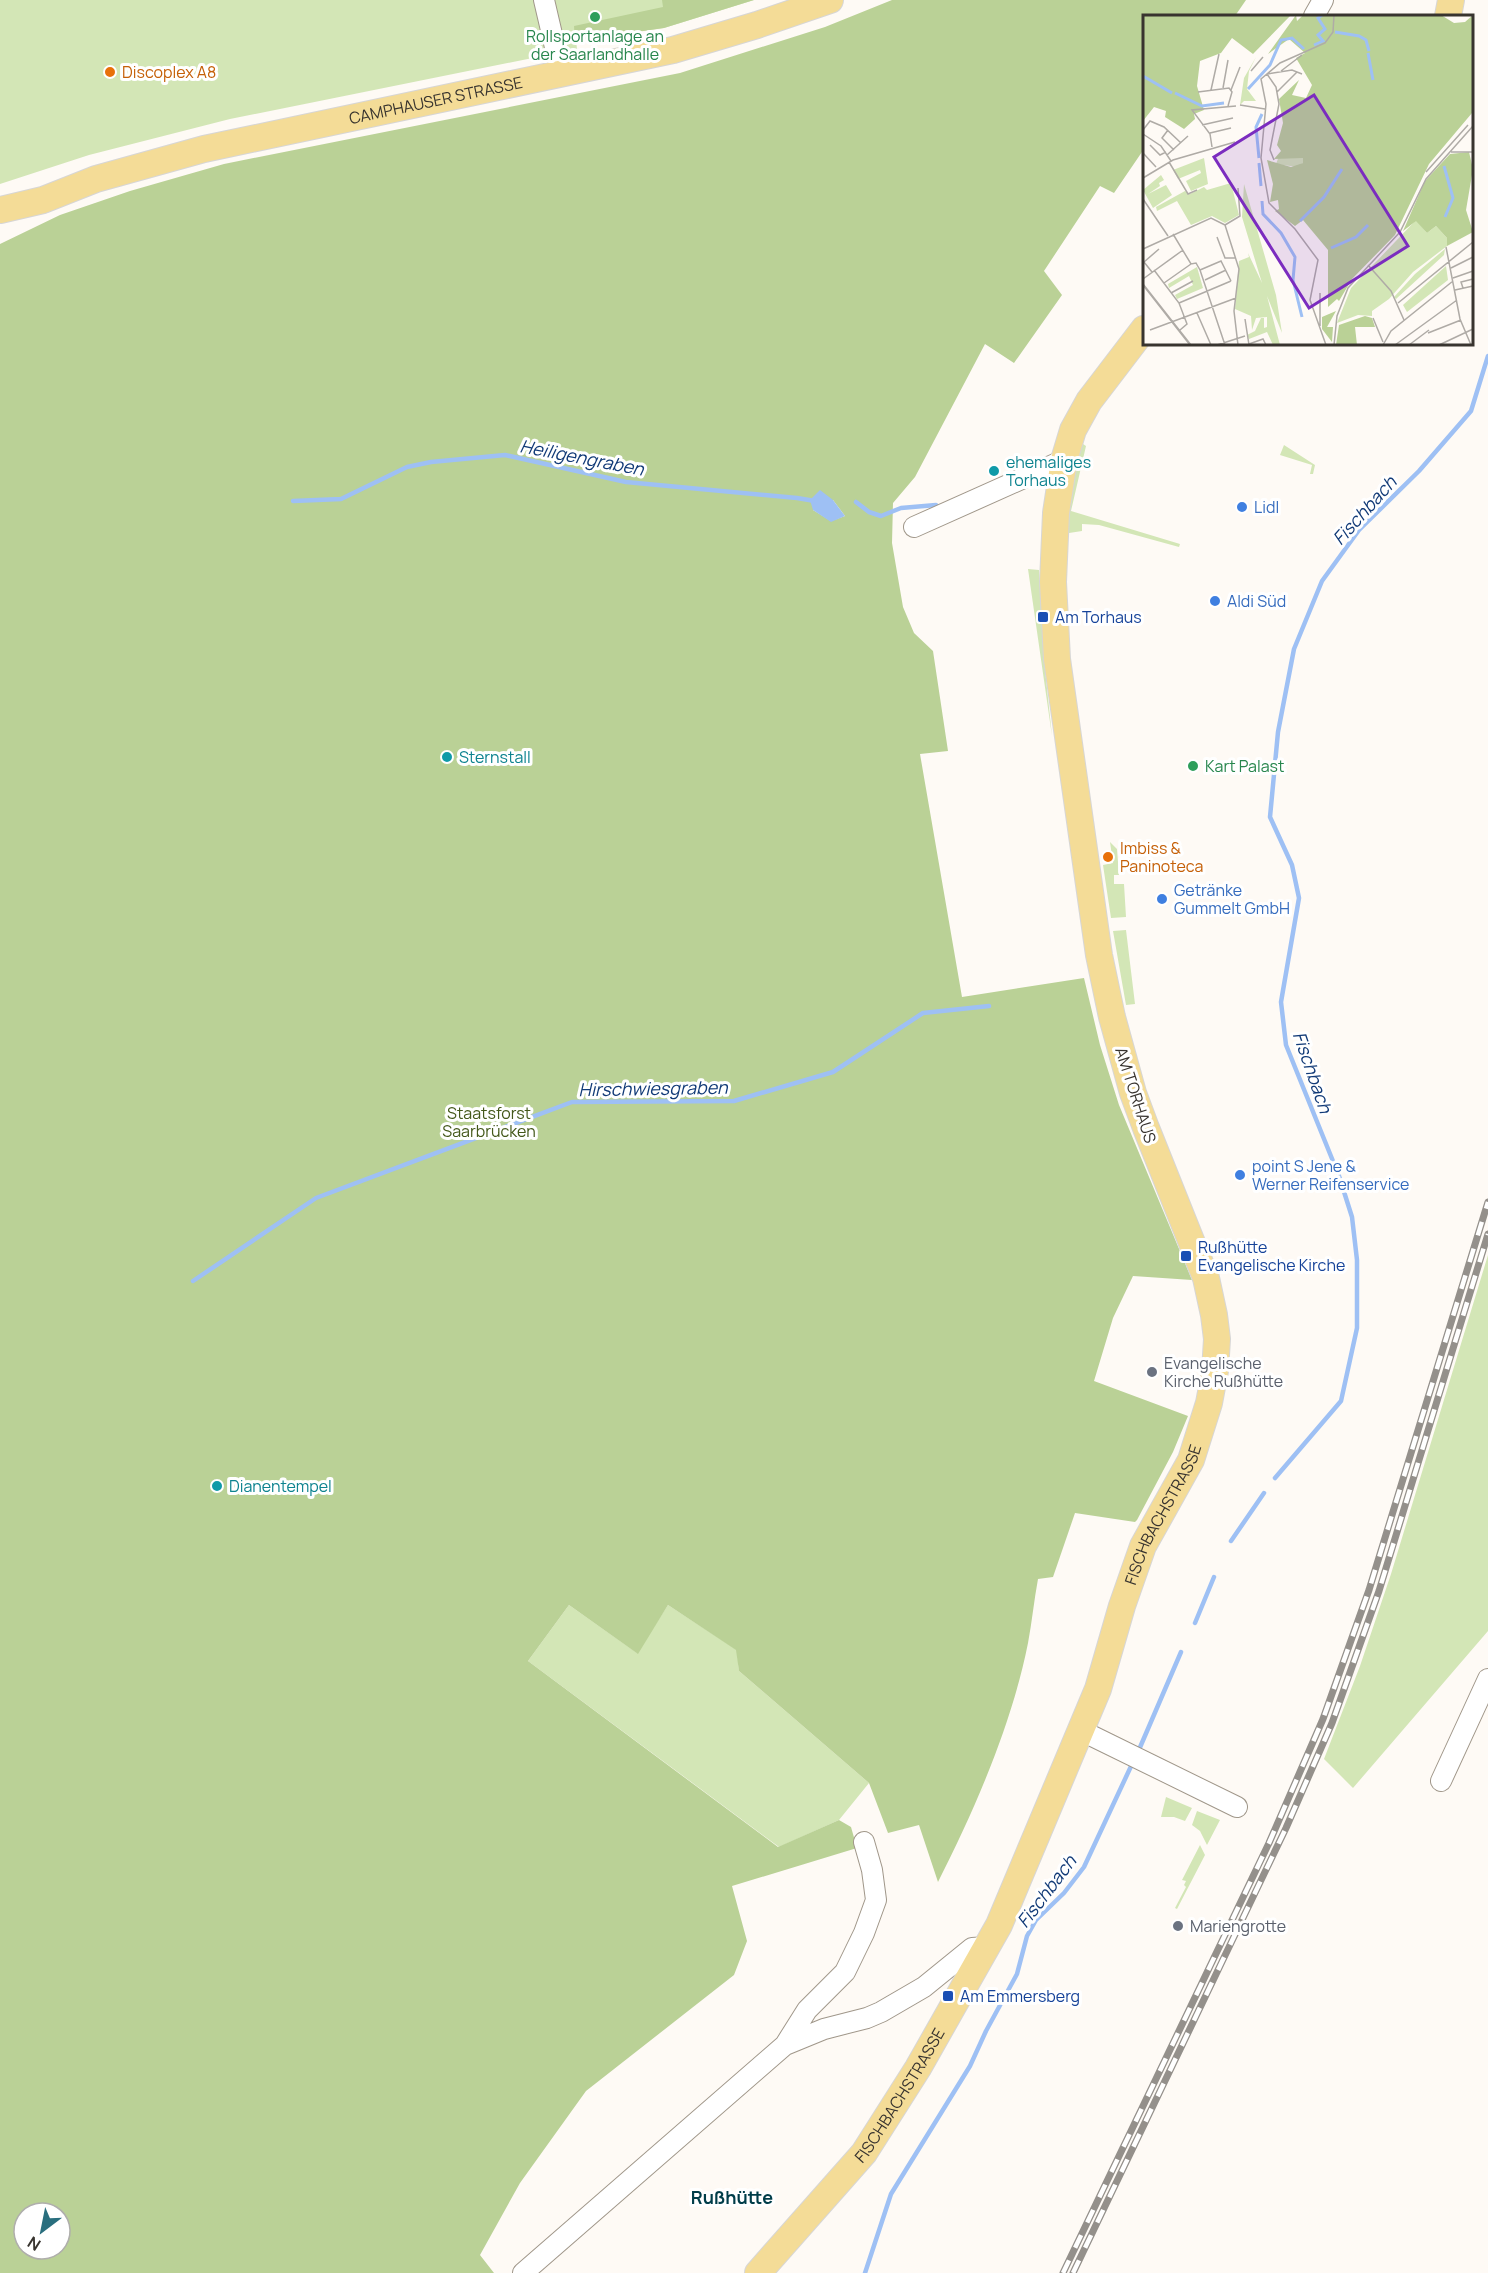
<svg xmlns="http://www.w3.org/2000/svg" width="1488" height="2273" font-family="Manrope,sans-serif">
<rect width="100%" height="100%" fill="#fefaf5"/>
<!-- green -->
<path fill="#d3e6b6" d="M0,0H754L664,28L576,40L577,49L230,119L89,155L0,184Z
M1083,444L1086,446L1071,511L1180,544L1179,547L1099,525L1082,524V531L1069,533C1067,505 1069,469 1083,444Z
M1284,445L1315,465L1313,474H1310L1312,465L1280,455Z
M1028,569L1039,570L1044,660L1052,736Z
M1110,842L1117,849L1119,875H1114V884H1124L1126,917L1111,918L1103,865L1113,863Z
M1126,930L1135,1004L1126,1005L1113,931Z
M1488,1255V1631L1353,1788L1324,1759L1360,1666L1391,1574Z
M569,1605L637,1653L668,1605L737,1650L739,1671L869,1783L839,1820L779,1847L528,1661Z
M1166,1797L1192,1808L1185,1821L1174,1817H1161Z
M1197,1811L1220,1820L1207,1845L1200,1831L1192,1825Z
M1200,1845L1205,1855L1177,1909L1175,1908L1186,1887L1184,1885L1186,1881L1182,1880Z"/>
<!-- forest -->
<path fill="#bad196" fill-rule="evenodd" d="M662,0H754L664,28L575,41L574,26L663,7Z
M892,0H1246L1235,16H1144V149L1114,193L1100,186L1044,271L1062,295L1014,363L985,344L915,477L893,503L892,543L903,607L914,633L933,651L948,751L920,754L962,997L1084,978L1100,1045L1119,1105L1192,1280L1133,1276L1113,1318L1094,1381L1188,1416L1173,1452L1137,1520L1135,1522L1075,1513L1053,1577L1038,1579C1034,1600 1032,1622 1028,1643C1012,1724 975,1809 938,1882L919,1825L888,1833L869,1783L739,1671L736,1650L668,1605L638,1654L569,1605L528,1661L778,1847L839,1820L851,1827L857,1848L732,1886L747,1941L734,1975L586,2091L520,2183L480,2255L494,2273H0V244L60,215L130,191L224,164L680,73L825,27ZM833,500L845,516L831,521L813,510ZM24,2213H60V2249H24Z"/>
<!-- water -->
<path fill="#9ec0f4" d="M820,490L833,500L845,516L831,522L813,510L810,500Z"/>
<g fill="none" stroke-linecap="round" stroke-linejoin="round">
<!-- stream -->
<path stroke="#9ec0f4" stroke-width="4.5" d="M293,501L341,499L407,467L431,462L505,455L626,482L797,498L815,501
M856,502L869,512L881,516L901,508L936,505
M193,1281L316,1198L572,1102L734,1101L833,1072L923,1013L989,1006
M1275,1478L1341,1401L1357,1328V1260L1352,1217L1339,1176L1286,1045L1281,1002L1299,898L1292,865L1270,817L1278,732L1294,649L1322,581L1359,530L1419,471L1471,411L1488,356
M1231,1541L1264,1493
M1195,1623L1214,1577
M1138,1752L1181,1652
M865,2273L891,2194L970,2066L986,2031L1017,1974L1027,1936L1036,1920L1064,1893L1084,1867L1133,1762"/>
<defs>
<path id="minor" d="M544,0L561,73
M1314,16L1323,0
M914,527L1064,460
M1082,1731L1237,1807
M1441,1781L1488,1679
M785,2045L824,2029L867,2018L881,2012L924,1987L972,1948L987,1947
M523,2273L785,2045L807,2010L845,1972L864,1933L876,1900L872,1870L864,1842"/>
<g id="major">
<path d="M1448,16L1451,0"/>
<path id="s1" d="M0,210L43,200L96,179L204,149L673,50L757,25L830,0"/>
<path id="s2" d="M758,2273L864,2153L918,2068L999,1925L1098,1689L1122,1606L1143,1546L1191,1460L1209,1403L1215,1371L1217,1339L1214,1315L1206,1278L1146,1128L1133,1093L1112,1017L1099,955L1057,659L1053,582L1056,513L1064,460L1073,430L1089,401L1144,329"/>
</g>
</defs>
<!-- minor casing -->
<use href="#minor" stroke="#a0978a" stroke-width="22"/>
<!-- major casing -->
<use href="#major" stroke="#d7d6d5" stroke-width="28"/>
<!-- minor -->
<use href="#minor" stroke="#fff" stroke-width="20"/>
<!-- major -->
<use href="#major" stroke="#f4dc97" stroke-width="26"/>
<defs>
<path id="rail" d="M1063,2273L1269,1843L1323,1719L1369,1590L1488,1202
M1073,2273L1286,1828L1332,1723L1379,1591L1488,1234"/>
</defs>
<!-- rail casing -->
<use href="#rail" stroke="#94908b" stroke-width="7"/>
<!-- rail -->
<use href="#rail" stroke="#fff" stroke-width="4.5" stroke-dasharray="14" stroke-linecap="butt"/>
</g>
<!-- markers -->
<g fill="#2e9e5b" stroke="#fff" stroke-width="2">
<circle cx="595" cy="17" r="6"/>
<circle cx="1193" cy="766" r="6"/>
</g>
<g fill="#e8710a" stroke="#fff" stroke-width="2">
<circle cx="110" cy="72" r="6"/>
<circle cx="1108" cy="857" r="6"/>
</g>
<g fill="#0f9aa8" stroke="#fff" stroke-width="2">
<circle cx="994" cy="471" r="6"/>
<circle cx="447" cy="757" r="6"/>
<circle cx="217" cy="1486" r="6"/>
</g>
<g fill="#3f7fe0" stroke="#fff" stroke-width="2">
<circle cx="1242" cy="507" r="6"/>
<circle cx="1215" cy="601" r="6"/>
<circle cx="1162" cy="899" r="6"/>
<circle cx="1240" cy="1175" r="6"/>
</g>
<g fill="#1a4fb4" stroke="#fff" stroke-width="2">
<rect x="1037" y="611" width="12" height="12" rx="3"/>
<rect x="1180" y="1250" width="12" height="12" rx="3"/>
<rect x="942" y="1990" width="12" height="12" rx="3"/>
</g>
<g fill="#6b7280" stroke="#fff" stroke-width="2">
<circle cx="1152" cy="1372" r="6"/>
<circle cx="1178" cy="1926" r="6"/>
</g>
<g text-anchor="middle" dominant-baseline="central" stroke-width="6" stroke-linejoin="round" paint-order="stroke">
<!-- leisure labels -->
<g font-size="16" fill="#27864d" stroke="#fff">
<text x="595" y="36">Rollsportanlage an<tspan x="595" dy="18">der Saarlandhalle</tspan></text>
<text x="1205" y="766" text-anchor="start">Kart Palast</text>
</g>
<!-- food labels -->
<g font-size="16" fill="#c56008" stroke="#fff" text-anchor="start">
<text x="122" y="72">Discoplex A8</text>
<text x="1120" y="848">Imbiss &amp;<tspan x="1120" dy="18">Paninoteca</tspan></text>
</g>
<!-- street labels -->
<g font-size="16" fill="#38342f" stroke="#fff">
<text stroke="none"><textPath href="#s1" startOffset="450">CAMPHAUSER STRASSE</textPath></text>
<text transform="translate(1136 1095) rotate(72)">AM TORHAUS</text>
<text stroke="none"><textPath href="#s2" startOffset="868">FISCHBACHSTRASSE</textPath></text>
<text stroke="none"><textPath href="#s2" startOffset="228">FISCHBACHSTRASSE</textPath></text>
</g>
<!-- culture labels -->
<g font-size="16" fill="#0d838f" stroke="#fff" text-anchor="start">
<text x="1006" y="462">ehemaliges<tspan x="1006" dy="18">Torhaus</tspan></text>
<text x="459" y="757">Sternstall</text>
<text x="229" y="1486">Dianentempel</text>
</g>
<!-- shop labels -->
<g font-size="16" fill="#366cbe" stroke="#fff" text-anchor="start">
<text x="1254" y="507">Lidl</text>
<text x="1227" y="601">Aldi Süd</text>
<text x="1174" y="890">Getränke<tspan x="1174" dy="18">Gummelt GmbH</tspan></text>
<text x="1252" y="1166">point S Jene &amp;<tspan x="1252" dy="18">Werner Reifenservice</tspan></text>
</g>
<!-- transit labels -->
<g font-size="16" fill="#164399" stroke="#fff" text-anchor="start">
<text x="1055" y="617">Am Torhaus</text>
<text x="1198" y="1247">Rußhütte<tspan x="1198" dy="18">Evangelische Kirche</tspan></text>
<text x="960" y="1996">Am Emmersberg</text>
</g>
<!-- park labels -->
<g font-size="16" fill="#44581a" stroke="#fff">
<text x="489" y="1113">Staatsforst<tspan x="489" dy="18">Saarbrücken</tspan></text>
</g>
<!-- worship labels -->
<g font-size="16" fill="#5b616d" stroke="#fff" text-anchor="start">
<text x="1164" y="1363">Evangelische<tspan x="1164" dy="18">Kirche Rußhütte</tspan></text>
<text x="1190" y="1926">Mariengrotte</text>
</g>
<!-- water labels -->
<g font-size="18" font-style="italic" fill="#113a77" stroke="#fff">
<text transform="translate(582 457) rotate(11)">Heiligengraben</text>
<text transform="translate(1364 510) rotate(-48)">Fischbach</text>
<text transform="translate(1313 1072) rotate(71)">Fischbach</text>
<text transform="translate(653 1088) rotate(-1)">Hirschwiesgraben</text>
<text transform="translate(1046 1891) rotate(-53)">Fischbach</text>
</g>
<!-- neighbourhood labels -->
<g font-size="18" font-weight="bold" fill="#003d49" stroke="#fff">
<text x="732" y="2197">Rußhütte</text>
</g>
</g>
<!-- overview -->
<g transform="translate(1143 15)">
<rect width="330" height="330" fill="#fefaf5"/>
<path d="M113,42L106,56L104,74L113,86H101L97,90L101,63ZM136,141L161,143L160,148L154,152L133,149ZM61,143L65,169L48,176L43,166L58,158L57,155L35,164L30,155ZM18,160L21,165L16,168L17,171L5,179L23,170L29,180L10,193L0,175ZM88,168L96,200L82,208L69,201L48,210L34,186L14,196L13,192L42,176L47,179L61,172L64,175ZM101,169L133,280L139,318L124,281L137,330H130L124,317L106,324L104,320L112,316L118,303H121V313L124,312V302L113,303L109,315L108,301L92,294L96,246L106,242L105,238L119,268L99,202ZM273,205L284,218L293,211L304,223V231L270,257L246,284L229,296V301L215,300L194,308L208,273ZM302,234L301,240L253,284L251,282L272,259ZM303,251L305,265L264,297L260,290ZM54,252L60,273L34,284L32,280L50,270L46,261L26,273L25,269Z" fill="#d3e6b6"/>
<path d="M0,0H148L110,39L89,23L78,38L57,46L54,71L61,95L51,99L52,104L41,114L22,102L23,96L11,92L0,106ZM153,0L154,6L160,0H298L311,8L322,7L330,0L329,98L286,149L252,220L209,264L196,286L194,284L185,292V235L160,205L152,211L132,196L136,194L135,185L127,187L130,169L124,145L148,152L160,148V143L131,144L138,136L134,130L140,108L136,84L156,65L149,80L163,83L169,70L153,43L162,38L146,24L125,39ZM326,137L330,154L323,195L330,217L304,231V223L293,211L284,218L273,206L260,216L282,166L307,139ZM193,296L184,312H190L189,327L179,314V302ZM222,301L229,303L232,312H212L214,330H193L196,310Z" fill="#bad196"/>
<path fill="none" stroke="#9ec0f4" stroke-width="3" d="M192,17L216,21L223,25L226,36M171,30L180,26L175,20L182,14L175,3L179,0M225,38L230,65M0,61L29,78M105,74L127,50L138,25L149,23L161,34M32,78L59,91L81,88M116,143L113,112L119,99M116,148L118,171M301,151L310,183L302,202M119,186L120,199L138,218L152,242L150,265L159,302M157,206L181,182L199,154M188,233L213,222L225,210"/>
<path fill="none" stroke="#afaba6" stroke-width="1.5" d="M108,56L120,42M138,56L159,40M124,59L133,72L136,89L127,135L131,145M124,59L149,55L159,59M80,73L85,45M68,75L76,39M88,75L97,52M55,77L86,73L89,77L85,91M134,77L154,57M97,90L122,94M330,105V126M59,110L90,103M0,115L7,106L21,112L38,128M25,115L19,123L31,135M67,118L88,113M0,119L18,131L28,146M7,130L17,140L23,137M69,132L67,119L49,95L93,91M308,137H330M0,138L13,152M306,138L330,111M24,140L45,121M26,147L45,179L54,175M283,157L325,110M0,163L30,145L92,127M0,184L25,221M82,210L96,254L91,296L95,330M82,210L97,201L95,173M30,219L48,249L53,248L57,255L82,330M74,222L82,243H92M303,232L317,304L328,330M0,234L68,203L82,210M225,250L248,276L261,305M308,253L330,242M11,255L36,288L44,309L37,315M57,255L78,246L88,266M9,257L1,247L16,234M310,263L330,256M0,264L40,235M62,265L83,255M21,268L48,249M0,269L48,330M0,270L47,330M320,273L318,267L330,264M312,275L330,271M28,278L50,266M36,288L88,266M255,288L330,227M54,298L68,330M230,303L240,327M102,304L106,330M177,311V278M7,315L93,283M285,318L318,305M106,329L120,324L123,330M74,330L102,321M183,330L167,285L175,245L152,214L126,188L118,143L123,89L118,64L137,48L182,28L190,17L191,0M191,330L194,301L205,273L257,217L283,164L306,138M240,330L248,316L310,266M252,330L314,285M266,330L286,315M296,330L330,314"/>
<path fill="#7b2cbf" fill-opacity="0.15" stroke="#7b2cbf" stroke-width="3" d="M171,80L265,231L166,293L71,142Z"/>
<rect width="330" height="330" fill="none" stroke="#38342f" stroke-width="3"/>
</g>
<!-- north arrow -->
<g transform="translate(42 2231) rotate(212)"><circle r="28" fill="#ffffff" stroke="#afaeac" stroke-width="1.5"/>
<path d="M0-4.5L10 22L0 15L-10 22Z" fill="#296e7e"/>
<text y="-9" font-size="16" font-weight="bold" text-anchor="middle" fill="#38342f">N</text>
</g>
</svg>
